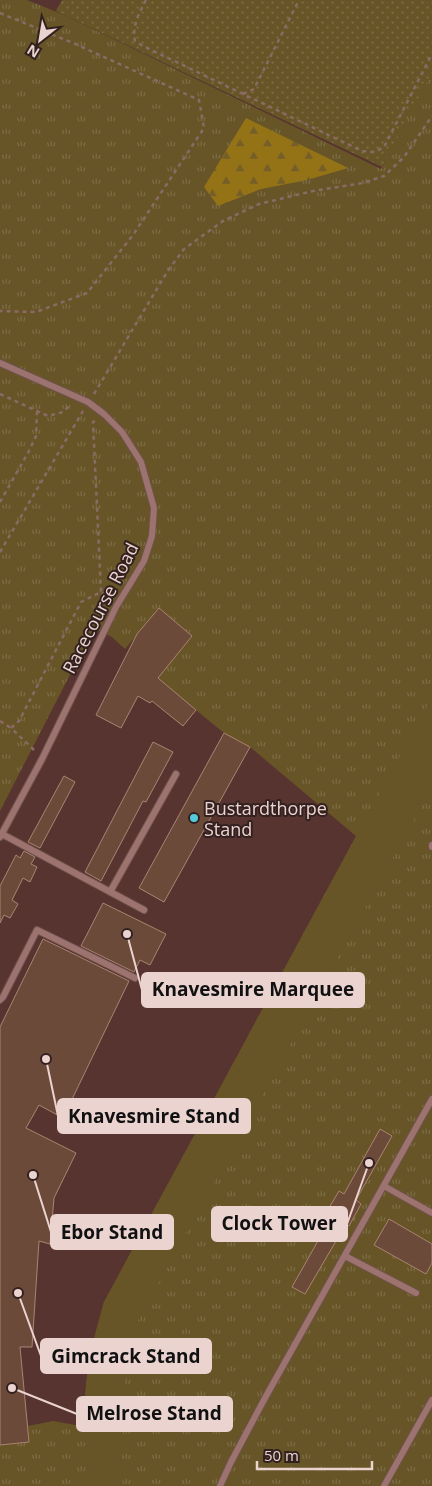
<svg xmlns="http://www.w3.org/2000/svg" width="432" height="1486" font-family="'Open Sans',sans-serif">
<defs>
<pattern id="grass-tufts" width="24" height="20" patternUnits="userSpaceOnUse" patternTransform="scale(1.25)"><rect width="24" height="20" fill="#675527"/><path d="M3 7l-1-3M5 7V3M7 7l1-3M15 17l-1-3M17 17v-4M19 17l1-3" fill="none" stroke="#7d6d45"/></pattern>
<pattern id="forest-firs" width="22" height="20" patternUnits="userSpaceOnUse" patternTransform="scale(1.25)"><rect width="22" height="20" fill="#947317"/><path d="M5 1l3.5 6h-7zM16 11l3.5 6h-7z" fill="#755e27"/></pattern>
<pattern id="garden-dots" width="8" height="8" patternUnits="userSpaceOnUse" patternTransform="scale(1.25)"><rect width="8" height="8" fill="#675527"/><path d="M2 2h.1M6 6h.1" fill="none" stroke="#7d6d45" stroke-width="1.8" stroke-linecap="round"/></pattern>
</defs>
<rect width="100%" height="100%" fill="#583430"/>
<!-- grass -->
<path fill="url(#grass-tufts)" d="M0,0H27L64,15L381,169L432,68V1486H0V1445L29,1442L28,1426L53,1421L86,1427C81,1384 93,1342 104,1302L356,836L250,747L224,733L146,669L170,663L192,636L159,608L125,649L112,637L94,628L0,811Z"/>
<!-- forest -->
<path fill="url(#forest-firs)" d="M246,118L348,168L307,180L261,189L218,206L204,187Z"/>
<!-- garden -->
<path fill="url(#garden-dots)" d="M62,0H432V72L382,167L56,11Z"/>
<!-- pitch -->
<path fill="#675527" d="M432,697V787L136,1324L127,1352L119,1449L123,1486H87L85,1420L86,1386L90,1353L104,1302Z"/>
<!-- building -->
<path fill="#6c4a3a" stroke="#a98472" d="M159,608L192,636L158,678L196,710L183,726L152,701L150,703L138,696L121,728L96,715L137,634Z
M224,733L250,747L164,902L139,888Z
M153,742L173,752L146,802L143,801L101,881L85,872Z
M64,776L75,782L40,848L28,842Z
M24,851L35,857L31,864L37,867L30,882L23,878L12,900L18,904L10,918L4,915L0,923V886L16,855L20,858Z
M103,903L166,934L150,965L140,960L134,972L81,946Z
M43,939L129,981L63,1118L39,1105L26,1128L76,1153L54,1198L50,1244L39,1241L32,1347H20L29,1442L0,1445V1027Z
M380,1129L392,1136L356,1200L361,1204L349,1226L346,1224L305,1294L292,1287L332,1216L326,1213L339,1191L344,1194Z
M389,1219L432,1244V1263L426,1274L374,1245Z"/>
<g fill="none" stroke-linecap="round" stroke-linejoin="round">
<defs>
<path id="lane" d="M0,363L88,402L104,414L122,432L141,462L154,508L152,536L144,561L116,607L42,759L0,837
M2,834L144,910
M432,845V847
M110,892L176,774
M0,1000L3,997L37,930L135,978
M384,1186L432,1213
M345,1256L416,1293
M220,1486L231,1462L265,1398L432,1099
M384,1486L432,1400"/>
</defs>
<!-- lane casing -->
<use href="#lane" stroke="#70524e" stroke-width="8"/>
<!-- path -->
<path stroke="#8a6a66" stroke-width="2.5" stroke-dasharray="4 4" stroke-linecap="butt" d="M146,0C139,13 132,26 135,41L143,46L362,151L375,152L384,147L432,54
M0,13L73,43L199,100L204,128L133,235L87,293L36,312L0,311
M243,94L254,89L299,0
M0,394L48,416L63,412L70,405
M94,394L167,272L184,249L223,221L259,204L313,191L363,183L384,176L404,157L432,116
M95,421L93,422L101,592
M0,502L29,451L36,436L37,412
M0,552L83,411
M0,721L11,728
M34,750L11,728L19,721L81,602L101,592L108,599"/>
<!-- lane -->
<use href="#lane" stroke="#9c736e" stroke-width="6"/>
</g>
<!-- markers -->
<circle fill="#53cbda" stroke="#32211f" stroke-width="2" cx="194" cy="818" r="5"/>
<g text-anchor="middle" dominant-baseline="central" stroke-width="4" stroke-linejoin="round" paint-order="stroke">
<!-- street labels -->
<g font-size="18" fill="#ebd3d0" stroke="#32211f">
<text transform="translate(100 608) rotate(-63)">Racecourse Road</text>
</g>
<!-- poi labels -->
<g font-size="18" fill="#ebd3d0" stroke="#32211f" text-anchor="start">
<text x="204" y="808">Bustardthorpe<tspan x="204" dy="21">Stand</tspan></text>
</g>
</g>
<!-- callouts -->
<path fill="none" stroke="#ebd3d0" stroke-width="2" d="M127 934L142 990M46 1059L58 1116M369 1163L347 1224M33 1175L51 1232M18 1293L41 1356M12 1388L77 1414"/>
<g fill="#ebd3d0" stroke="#32211f" stroke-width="2">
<circle cx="127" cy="934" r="5"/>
<circle cx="46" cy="1059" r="5"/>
<circle cx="369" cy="1163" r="5"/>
<circle cx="33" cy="1175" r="5"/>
<circle cx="18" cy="1293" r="5"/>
<circle cx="12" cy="1388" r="5"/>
</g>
<g fill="#ebd3d0" stroke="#ebd3d0" stroke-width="2">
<rect x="142" y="973" width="222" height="34" rx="5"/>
<rect x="58" y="1099" width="192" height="34" rx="5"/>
<rect x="212" y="1207" width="135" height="34" rx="5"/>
<rect x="51" y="1215" width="122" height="34" rx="5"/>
<rect x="41" y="1339" width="170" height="34" rx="5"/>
<rect x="77" y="1397" width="155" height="34" rx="5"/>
</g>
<g font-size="19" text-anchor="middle" font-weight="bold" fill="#111">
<text x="253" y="996">Knavesmire Marquee</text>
<text x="154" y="1123">Knavesmire Stand</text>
<text x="279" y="1230">Clock Tower</text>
<text x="112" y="1239">Ebor Stand</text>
<text x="126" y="1363">Gimcrack Stand</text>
<text x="154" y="1420">Melrose Stand</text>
</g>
<!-- north arrow -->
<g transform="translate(40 40) rotate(211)" stroke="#32211f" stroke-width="4" paint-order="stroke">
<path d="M0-4L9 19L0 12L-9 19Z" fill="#ebd3d0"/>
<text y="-8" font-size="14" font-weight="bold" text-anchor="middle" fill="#ebd3d0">N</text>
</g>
<!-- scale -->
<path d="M257 1461v8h115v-8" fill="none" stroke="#ebd3d0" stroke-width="2.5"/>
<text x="264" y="1461" font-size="15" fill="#ebd3d0" stroke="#32211f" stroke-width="4" paint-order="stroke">50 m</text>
</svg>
